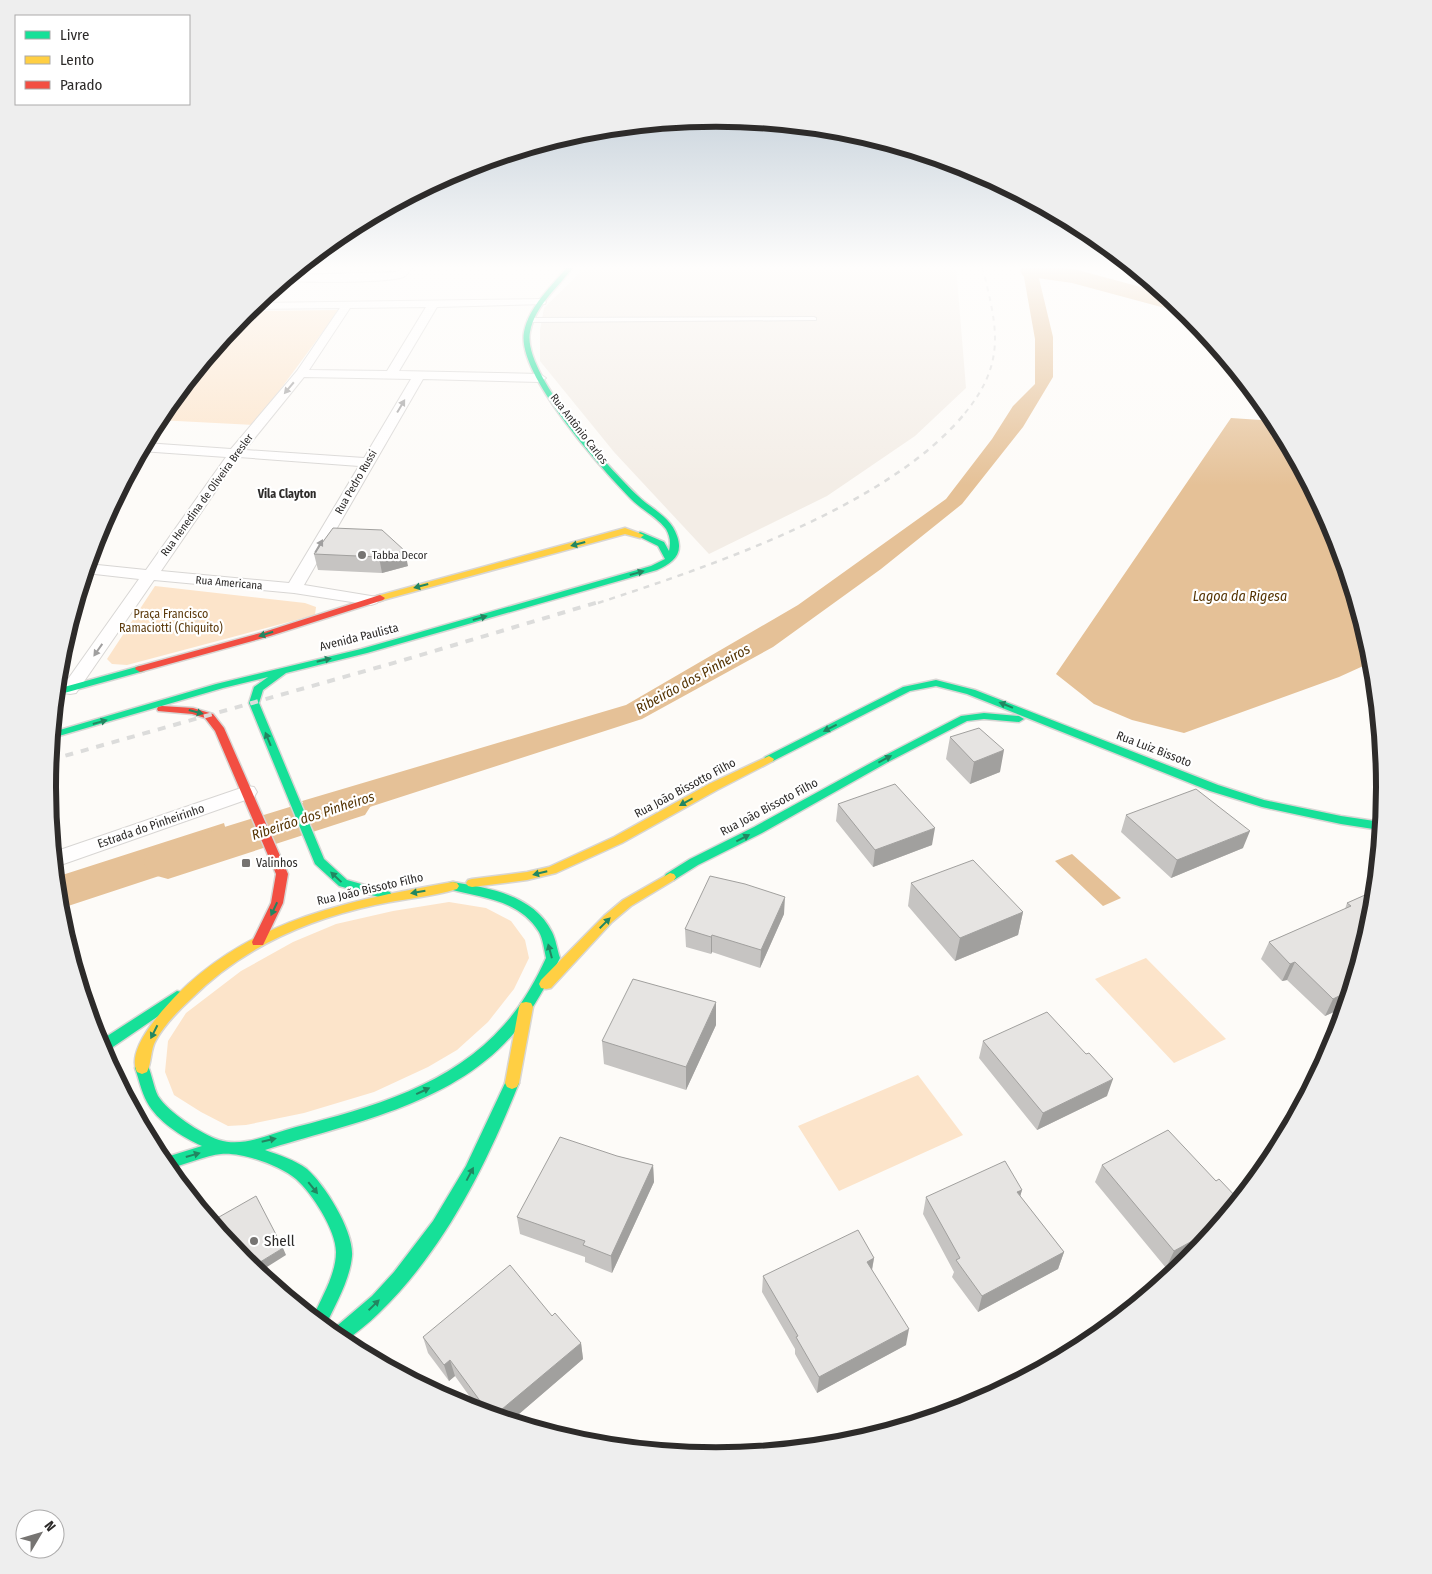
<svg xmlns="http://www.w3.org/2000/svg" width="1432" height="1574" font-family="'Fira Sans Condensed',sans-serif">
<rect width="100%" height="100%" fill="#fdfbf8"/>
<!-- built -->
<path fill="#f3ede6" d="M587,266H956L966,388L915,436L827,496L709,554L614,452L540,361V330L544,308Z"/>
<!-- green -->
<path fill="#fce4ca" d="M339,310L254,425L158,420L247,311Z
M155,586L305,603L316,607L315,615L127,665L112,664L107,659Z
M449,902L486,908L511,921L525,940L529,958L514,989L488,1022L457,1050L428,1067L374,1092L304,1113L246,1125L228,1126L201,1112L174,1095L165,1072L168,1041L186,1013L241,971L293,942L336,924L393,911Z
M1146,958L1226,1039L1174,1063L1095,979Z
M918,1075L963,1135L839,1191L798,1126Z"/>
<!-- water -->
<path fill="#e5c197" d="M1022,266H1036L1053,337V377L1023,427L962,504L881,569L773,647L642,719L314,825L302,801L626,705L798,605L946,499L992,439L1013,406L1035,384V339Z
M1231,418L1275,421L1334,531L1372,662L1339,677L1184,733L1132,720L1094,704L1056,674Z
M224,823L232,852L59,909L56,877Z
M1072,854L1121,898L1103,906L1055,861Z"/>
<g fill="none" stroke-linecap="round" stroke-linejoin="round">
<!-- river -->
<path fill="#e5c197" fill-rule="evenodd" d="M1024,266L1074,269L1163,293L1183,310L1176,311L1072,283L1023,276L1020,271Z
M348,789L365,793L372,804L365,815L168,879L150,874L143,862L150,850Z"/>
<defs>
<path id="lane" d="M814,317L816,318V320L530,322L527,320L530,318Z"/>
<path id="street" d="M403,266H413C410,271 408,275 403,277C388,283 302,283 285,280L291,275L397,272Z
M541,299L546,302L545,304L437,307L399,371L540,374L546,378L540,382L423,379L304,585L377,597L379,600L377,603L371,605L294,593L154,580L76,693L70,694L64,693L61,689L139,579L86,573L88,564L146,570L226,457L141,451L145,443L231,449L297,371L340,308L250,309L257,303ZM426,307L387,371L309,370L350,308ZM304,377L411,379L364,458L245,450ZM239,457L359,466L289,583L161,571Z
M247,786L254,787L257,792L254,797L55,867L54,852Z"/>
<path id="fast" d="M568,266H574C559,287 535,305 530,332C522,373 608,467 638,496C651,509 671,517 677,536C684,555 672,563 657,570L367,653L286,673L263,690L259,703L324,859L347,880L390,892L392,895L390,898L386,899L339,886L315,864L249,703L254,687L268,677L223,688L52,738L53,732L216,684L361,649L651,566L665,559L658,546L636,535L640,532L643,533L664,542L669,551C671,543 670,536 666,529C657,517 642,510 631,499C602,469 516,374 524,332C529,306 552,286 568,266Z
M140,666L145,669L144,671L57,695V689Z
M936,680L975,690L1218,785L1264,800L1341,816L1381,822L1380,830L1341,824L1262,807L1210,791L967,694L936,686L910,691L773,761L769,762L764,759L765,757L903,687Z
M984,713L1019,716L1024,719L1019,722L984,719L967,721L888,762L762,833L698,865L674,880H666L664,877L666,874L690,859L754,827L880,758L961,716Z
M453,882C489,888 534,895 552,932C556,940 557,949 560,958C547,984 533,1010 514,1033C453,1105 351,1123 265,1150C279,1155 295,1160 307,1169C325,1185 354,1231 352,1256C350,1280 335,1305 325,1327L313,1317C322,1297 336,1274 336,1252C336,1230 312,1193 296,1179C279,1165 242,1152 221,1154C207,1155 183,1165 169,1169L160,1159L202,1146C182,1137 157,1121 147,1102C141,1091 139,1079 135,1068L137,1064L142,1062L147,1064C152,1074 153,1086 158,1096C168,1112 201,1134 219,1140C244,1148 272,1133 296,1127C370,1108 452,1085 504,1025C522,1005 535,982 546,958C544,949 543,939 539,932C519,899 481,898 449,889L447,886L449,883Z
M177,991L182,992L184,996L182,1000L104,1053L98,1042Z
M512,1077L517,1079L519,1083C486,1166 444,1250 379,1313C368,1324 356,1333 344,1342L331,1331L372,1296L394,1272L433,1221L466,1166L507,1079Z"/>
<path id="slow" d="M625,528L644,535L640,538L625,534L383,600L380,601L375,598L377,596Z
M769,756L774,759L773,761L717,790L622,843L556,873L527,880L472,887L468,886L466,883L468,880L472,879L527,872L549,867L614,837L709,784Z
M670,873L674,874L676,877L674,880L631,906L612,922L551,988L546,989L541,988L539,984L541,980L604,916L623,900Z
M453,882L457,883L459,886L457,889C431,897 402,899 375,905C305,920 242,948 191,999C178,1011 165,1024 156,1040C150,1050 152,1062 147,1072L142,1074L137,1072C129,1056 145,1033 154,1021C230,924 339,902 453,882Z
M526,1002L531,1003L533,1007L519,1083L517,1087L512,1089L507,1087L505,1083L519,1007L521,1003Z"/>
<path id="jam" d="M380,595L385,598L383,600L270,636L140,672L135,669L136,667L264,632Z
M162,706L193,708L213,714L224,728L288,874L283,903L263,945H253L252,942L271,903L276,874L215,731L205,718L192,714L158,711L157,709L158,707Z"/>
</defs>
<!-- lane casing -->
<use href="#lane" stroke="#d8d6d4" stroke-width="2"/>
<!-- street casing -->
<use href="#street" stroke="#d8d6d4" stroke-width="2"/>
<!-- fast casing -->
<use href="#fast" stroke="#d8d6d4" stroke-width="3"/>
<!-- slow casing -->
<use href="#slow" stroke="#d8d6d4" stroke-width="3"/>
<!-- jam casing -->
<use href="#jam" stroke="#d8d6d4" stroke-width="3"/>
<!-- path -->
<path stroke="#dedede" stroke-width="3" stroke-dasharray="1 4" stroke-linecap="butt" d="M194,611L201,632"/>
<!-- lane -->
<use href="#lane" fill="#fffefe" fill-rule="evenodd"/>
<!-- street -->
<use href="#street" fill="#fffefe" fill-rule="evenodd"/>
<!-- fast -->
<use href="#fast" fill="#16e098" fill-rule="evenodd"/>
<!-- slow -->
<use href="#slow" fill="#ffcf43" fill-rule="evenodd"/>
<!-- jam -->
<use href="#jam" fill="#f24e42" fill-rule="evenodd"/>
<!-- rail-far2 -->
<path stroke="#dcdcdb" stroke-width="2" stroke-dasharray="5 5" stroke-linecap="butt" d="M965,413C1007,362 997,326 982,266"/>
<!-- rail-far1 -->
<path stroke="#dcdcdb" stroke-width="2.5" stroke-dasharray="6 6" stroke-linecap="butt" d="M598,603C711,566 890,506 966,412"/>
<!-- rail -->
<path stroke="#dcdcdb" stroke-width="4" stroke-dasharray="8 8" stroke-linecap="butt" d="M50,760L404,660L602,601"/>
</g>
<!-- wall -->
<path fill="#c6c4c2" d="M333,528L408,566L382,573L318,570L314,554Z
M950,737L1000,772L970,784L946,759Z
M838,804L932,845L873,867L836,821Z
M1126,815L1243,848L1171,878L1121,832Z
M911,883L1023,912L1018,935L955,961L908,906Z
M1374,891L1345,1007L1325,1016L1287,980L1282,981L1261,959L1269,942L1345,909L1347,903Z
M784,914L760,968L712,952L711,954L686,947L685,929Z
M716,1025L686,1090L604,1064L602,1041Z
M983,1041L1107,1096L1037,1130L979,1058Z
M617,1156L653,1165L654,1182L612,1273L585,1262V1257L520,1234L517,1217Z
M1102,1165L1216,1181L1238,1199L1195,1252L1166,1268L1095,1182Z
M1022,1190L1020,1196L1064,1252L1058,1269L978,1312L952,1277L954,1272L923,1214L926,1197Z
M874,1258L872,1271L906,1345L817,1393L795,1354V1349L762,1292L763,1276Z
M552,1316L581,1343L583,1359L512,1420L480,1411L455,1376L449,1381L428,1353L423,1337Z"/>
<!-- shaded-wall -->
<path fill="#a1a09e" d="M405,551L408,566L382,573L379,557Z
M1004,750L1000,772L970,784L974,762Z
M935,828L932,845L873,867L875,850Z
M1250,831L1243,848L1171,878L1177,860Z
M785,897L784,914L760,968L761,950Z
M1023,912L1018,935L955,961L960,938Z
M712,935V952L711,954V937Z
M1295,962L1287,980L1282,981L1290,964Z
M1349,991L1345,1007L1325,1016L1333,999Z
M716,1002V1025L686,1090V1067Z
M1113,1079L1107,1096L1037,1130L1043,1113Z
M653,1165L654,1182L612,1273L611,1256Z
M1022,1190L1017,1207V1192Z
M1214,1229L1195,1252L1166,1268L1174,1251Z
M283,1248L286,1255L259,1272L252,1267Z
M1064,1252L1058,1269L978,1312L982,1296Z
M874,1258L871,1274L867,1262Z
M909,1329L906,1345L817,1393L819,1377Z
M581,1343L583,1359L512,1420L495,1415Z
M450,1360L455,1376L449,1381L444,1365Z"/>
<!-- building -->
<path fill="#e6e4e2" stroke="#a1a09e" d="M333,528L382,530L405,551L379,557L314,554Z
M979,728L1004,750L974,762L950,737Z
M895,784L935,828L875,850L838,804Z
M1196,789L1250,831L1177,860L1126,815Z
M973,860L1023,912L960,938L911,883Z
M710,876L745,884L785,897L761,950L712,935L711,937L685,929Z
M1374,891L1372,918L1349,991L1333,999L1295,962L1290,964L1269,942L1351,906L1347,903Z
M633,979L716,1002L686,1067L602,1041Z
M1047,1012L1086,1054L1089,1053L1113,1079L1043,1113L983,1041Z
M1168,1130L1216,1181L1219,1179L1238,1199L1214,1229L1174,1251L1102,1165Z
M560,1137L617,1156L653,1165L611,1256L583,1245L585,1241L517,1217Z
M1005,1161L1022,1190L1017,1192L1064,1252L982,1296L956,1260L960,1258L926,1197Z
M256,1196L283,1248L252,1267L243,1260L212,1221Z
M858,1230L874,1258L867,1262L909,1329L819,1377L796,1337L798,1336L763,1276Z
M510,1265L552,1316L555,1313L581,1343L495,1415L489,1413L450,1360L444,1365L423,1337Z"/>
<!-- one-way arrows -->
<defs><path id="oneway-solid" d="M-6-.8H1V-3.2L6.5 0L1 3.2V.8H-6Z" transform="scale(1.25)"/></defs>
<g fill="#a09f9f">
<use href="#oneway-solid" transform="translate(289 388) rotate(130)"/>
<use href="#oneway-solid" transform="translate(401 406) rotate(-59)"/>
<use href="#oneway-solid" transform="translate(319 546) rotate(-60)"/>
<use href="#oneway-solid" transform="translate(98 650) rotate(125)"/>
</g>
<g fill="#228661">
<use href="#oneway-solid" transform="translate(578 544) rotate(165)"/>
<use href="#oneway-solid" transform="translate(637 573) rotate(-16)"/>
<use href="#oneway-solid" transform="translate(421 586) rotate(165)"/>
<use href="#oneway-solid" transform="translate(480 618) rotate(-16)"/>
<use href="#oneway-solid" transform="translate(266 634) rotate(163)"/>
<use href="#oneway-solid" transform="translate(324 660) rotate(-13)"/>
<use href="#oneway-solid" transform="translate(1006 705) rotate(-158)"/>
<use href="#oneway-solid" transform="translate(196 712) rotate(15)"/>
<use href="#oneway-solid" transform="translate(100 722) rotate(-16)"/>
<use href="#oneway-solid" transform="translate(830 728) rotate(153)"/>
<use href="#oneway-solid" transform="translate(268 739) rotate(-112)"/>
<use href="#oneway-solid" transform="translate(885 759) rotate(-28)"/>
<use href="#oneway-solid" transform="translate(686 802) rotate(151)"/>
<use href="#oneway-solid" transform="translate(743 838) rotate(-27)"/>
<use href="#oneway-solid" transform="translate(540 873) rotate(166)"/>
<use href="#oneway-solid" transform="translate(336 877) rotate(-137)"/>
<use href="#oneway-solid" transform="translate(418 892) rotate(170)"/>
<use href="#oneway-solid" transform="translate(274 909) rotate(115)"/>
<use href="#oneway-solid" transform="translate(605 923) rotate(-45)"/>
<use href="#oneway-solid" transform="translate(550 951) rotate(-105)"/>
<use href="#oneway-solid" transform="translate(154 1032) rotate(117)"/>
<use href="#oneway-solid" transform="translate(423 1091) rotate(-25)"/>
<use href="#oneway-solid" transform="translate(269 1140) rotate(-13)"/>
<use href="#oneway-solid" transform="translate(193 1155) rotate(-16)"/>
<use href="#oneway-solid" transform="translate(470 1174) rotate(-62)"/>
<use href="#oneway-solid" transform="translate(313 1188) rotate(51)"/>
<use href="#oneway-solid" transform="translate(374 1305) rotate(-44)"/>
</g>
<!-- sky -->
<linearGradient id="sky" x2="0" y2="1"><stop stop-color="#a7b9c8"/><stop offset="0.55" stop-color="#fefdfc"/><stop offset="1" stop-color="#fefdfc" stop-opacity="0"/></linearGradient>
<rect width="1432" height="486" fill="url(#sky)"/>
<!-- markers -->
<g fill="#767472" stroke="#fff" stroke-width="2">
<circle cx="362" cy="555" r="5"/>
<rect x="241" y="858" width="10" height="10" rx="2.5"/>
<circle cx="254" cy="1241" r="5"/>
</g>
<g text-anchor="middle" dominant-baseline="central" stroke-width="4.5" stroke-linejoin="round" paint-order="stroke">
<!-- far-street labels -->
<g font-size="11" fill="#2d2b2a" stroke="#fff">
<text transform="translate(579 429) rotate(52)">Rua Antônio Carlos</text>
<text transform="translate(356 482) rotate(-60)">Rua Pedro Russi</text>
<text transform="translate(207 495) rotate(-54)">Rua Henedina de Oliveira Bresler</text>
<text transform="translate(229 583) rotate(5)">Rua Americana</text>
</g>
<!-- far-poi labels -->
<g font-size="11" fill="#2d2b2a" stroke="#fff" text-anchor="start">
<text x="372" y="555">Tabba Decor</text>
</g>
<!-- far-quarter labels -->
<g font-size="12" font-weight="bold" fill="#2d2b2a" stroke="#fff">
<text x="287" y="494">Vila Clayton</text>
</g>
<!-- park labels -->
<g font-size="12" fill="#5c3a0c" stroke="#fff">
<text x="171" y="614">Praça Francisco<tspan x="171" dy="14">Ramaciotti (Chiquito)</tspan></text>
</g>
<!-- street labels -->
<g font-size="12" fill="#2d2b2a" stroke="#fff">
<text transform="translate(359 637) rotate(-14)">Avenida Paulista</text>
<text transform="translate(1154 749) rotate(21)">Rua Luiz Bissoto</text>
<text transform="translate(685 788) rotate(-28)">Rua João Bissotto Filho</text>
<text transform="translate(769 807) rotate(-28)">Rua João Bissoto Filho</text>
<text transform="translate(151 826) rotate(-19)">Estrada do Pinheirinho</text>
<text transform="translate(370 889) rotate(-13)">Rua João Bissoto Filho</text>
</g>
<!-- poi labels -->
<g font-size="12" fill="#2d2b2a" stroke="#fff" text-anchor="start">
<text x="256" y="863">Valinhos</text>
</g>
<!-- water labels -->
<g font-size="14" font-style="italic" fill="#553403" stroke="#fff">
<text x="1240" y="596">Lagoa da Rigesa</text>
<text transform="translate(693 679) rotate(-29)">Ribeirão dos Pinheiros</text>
<text transform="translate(313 816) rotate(-18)">Ribeirão dos Pinheiros</text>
</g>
<!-- near-poi labels -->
<g font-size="15" fill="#2d2b2a" stroke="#fff" text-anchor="start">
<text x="264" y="1241">Shell</text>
</g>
</g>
<!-- crop -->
<path d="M0 0H1432V1574H0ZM56 787a660 660 0 1 1 1320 0a660 660 0 1 1-1320 0Z" fill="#eee" fill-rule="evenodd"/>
<path fill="none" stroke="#2d2b2a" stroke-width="6" d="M56 787a660 660 0 1 1 1320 0a660 660 0 1 1-1320 0Z"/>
<!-- legend -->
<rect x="15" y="15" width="175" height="90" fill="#ffffff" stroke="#abaaaa"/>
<rect x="25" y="31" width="25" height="8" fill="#16e098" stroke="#abaaaa"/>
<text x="60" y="40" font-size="15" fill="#2d2b2a">Livre</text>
<rect x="25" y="56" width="25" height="8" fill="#ffcf43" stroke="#abaaaa"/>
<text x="60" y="65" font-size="15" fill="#2d2b2a">Lento</text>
<rect x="25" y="81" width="25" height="8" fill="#f24e42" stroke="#abaaaa"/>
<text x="60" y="90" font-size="15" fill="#2d2b2a">Parado</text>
<!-- north arrow -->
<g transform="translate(40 1534) rotate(52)"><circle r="24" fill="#ffffff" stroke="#abaaaa"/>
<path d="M0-4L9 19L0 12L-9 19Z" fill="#767472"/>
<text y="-8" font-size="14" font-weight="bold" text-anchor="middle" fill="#2d2b2a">N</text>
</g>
</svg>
